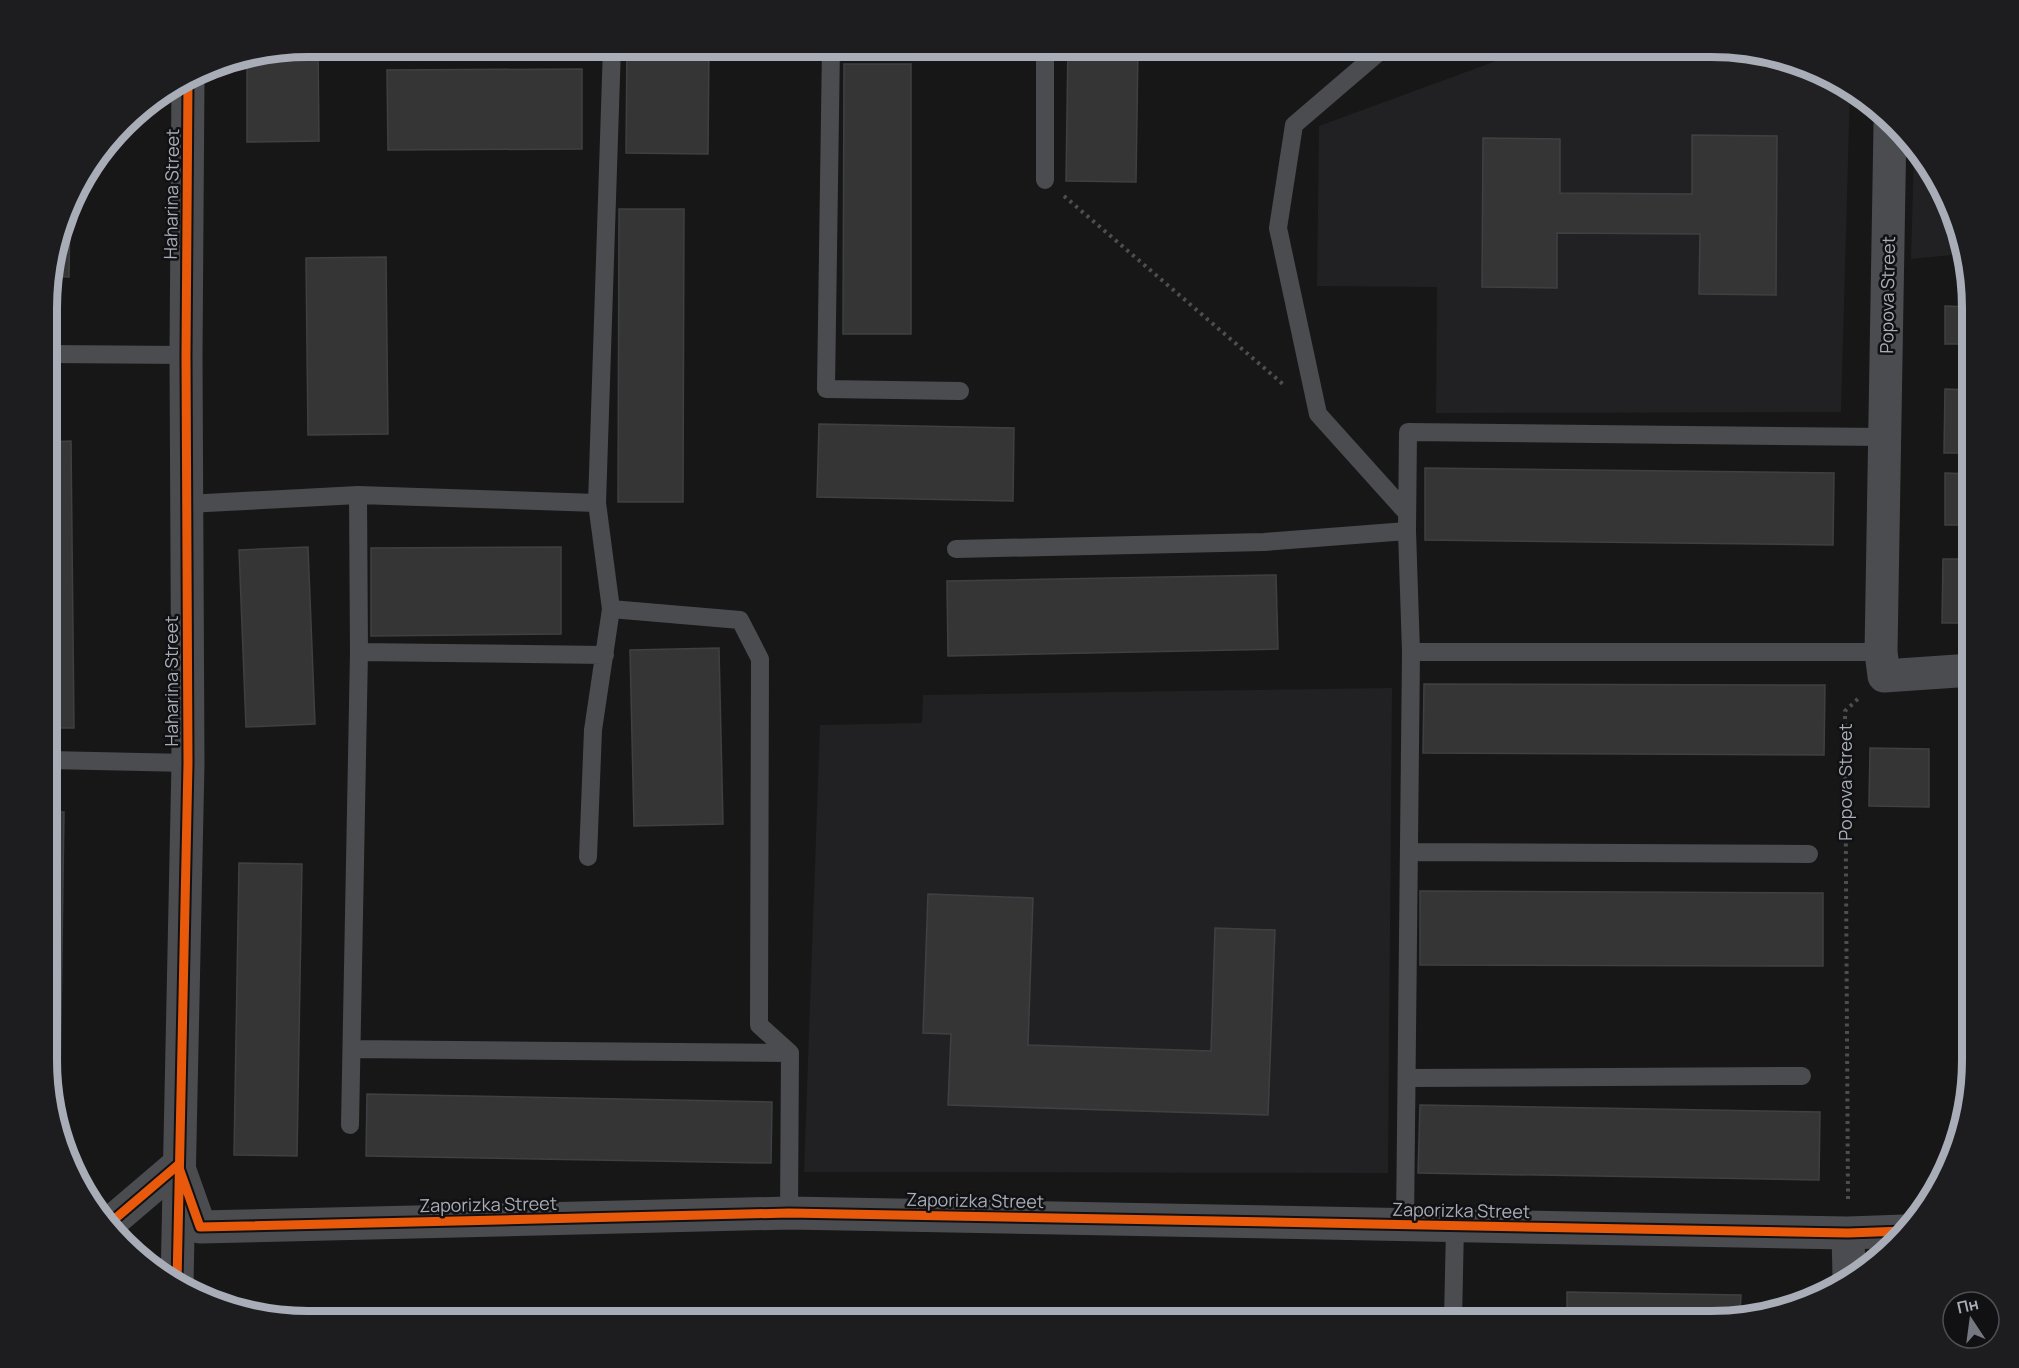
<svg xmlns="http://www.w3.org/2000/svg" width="2019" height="1368" font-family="Manrope,sans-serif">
<rect width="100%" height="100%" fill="#171717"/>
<!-- built -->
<path fill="#212123" d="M1534,47H1728L1796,60L1850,90L1841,412L1436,413L1437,287L1317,286L1319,126Z
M1914,153L1945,192L1962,254L1911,259Z
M1392,688L1388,1173L804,1172L820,725L922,723L923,695Z"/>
<!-- building -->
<path fill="#353536" stroke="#3f4043" stroke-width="1.5" d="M308,46L318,47L319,141L247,142V59Z
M627,47H709L708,154L626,153Z
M1068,47H1138L1136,182L1066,181Z
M844,64H911V334H843Z
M582,69V149L388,150L387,70Z
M1692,135L1777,136L1776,295L1699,294L1700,234L1557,233V288L1482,287L1483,138L1560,139V193L1692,194Z
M70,203L69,277L49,276V274Z
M619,209H684L683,502H618Z
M386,257L388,434L308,435L306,258Z
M1945,306L1972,307V344H1945Z
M1945,389L1972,390V453H1944Z
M819,424L1014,428L1013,501L817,497Z
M71,441L74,728H49V442Z
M1425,468L1834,473L1833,545L1425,540Z
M1945,473L1972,474V525H1945Z
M308,547L315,724L246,727L239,550Z
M561,547V634L371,636V548Z
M1943,559H1972V623H1942Z
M1276,575L1278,649L948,656L947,581Z
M719,648L723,824L634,826L630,650Z
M1424,684L1825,685L1824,755L1423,753Z
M1870,748L1929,749V807L1869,806Z
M49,812H64L60,1090H49Z
M239,863L302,864L297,1156L234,1155Z
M1420,891L1823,893V966L1420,965Z
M928,894L1033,898L1028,1045L1211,1051L1215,928L1275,930L1268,1115L948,1105L951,1034L923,1033Z
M367,1094L772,1102L771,1163L366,1156Z
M1420,1105L1820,1112L1819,1180L1418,1173Z
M1567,1292L1741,1295L1740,1315L1712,1321H1567Z"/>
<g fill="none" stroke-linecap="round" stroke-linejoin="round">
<!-- path -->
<path stroke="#4d4e52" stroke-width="4" stroke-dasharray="3 4.5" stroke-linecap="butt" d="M1064,196L1284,385
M1848,1199L1845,711L1860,697"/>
<!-- lane -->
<path stroke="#4b4c50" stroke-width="18" d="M831,47L826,389L960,391
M1045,47V180
M1385,47L1294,125L1278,228L1318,414L1407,513
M49,354L186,355
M187,504L358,495L597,503
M1407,531L1411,652
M956,549L1264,542L1407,531L1408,432L1884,437
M611,609L740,620L760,659L759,1025L790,1053
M359,652L605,655
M49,760L188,763
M1409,852L1809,854
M588,857L593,730L611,609L597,503L612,47
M352,1049L790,1053L789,1213
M1407,1078L1802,1076
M350,1125L359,652L358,495
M1405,1225L1411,652H1881
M1453,1321L1455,1226"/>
<!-- street -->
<path stroke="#4b4c50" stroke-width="33" d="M1890,125L1881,652L1884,676L1972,670
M110,1223L178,1165L200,1227L789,1213L1848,1233L1904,1231
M1848,1233L1849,1277
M177,1283L188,763L186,355L188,79"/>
<defs>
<path id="cycleway" d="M110,1223L178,1165L200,1227L789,1213L1848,1233L1904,1231
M177,1283L188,763L186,355L188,79"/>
</defs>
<!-- cycleway casing -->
<use href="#cycleway" stroke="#111113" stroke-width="13"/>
<!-- cycleway -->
<use href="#cycleway" stroke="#e8590c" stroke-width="9"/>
</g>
<g text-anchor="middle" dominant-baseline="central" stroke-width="5" stroke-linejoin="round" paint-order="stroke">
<!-- street labels -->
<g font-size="18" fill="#a8adb8" stroke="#111113">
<text transform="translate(171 194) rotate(-89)">Haharina Street</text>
<text transform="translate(1887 295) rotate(-89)">Popova Street</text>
<text transform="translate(171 681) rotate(-90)">Haharina Street</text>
<text transform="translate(1845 782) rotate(-90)">Popova Street</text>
<text transform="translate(975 1200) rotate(1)">Zaporizka Street</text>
<text transform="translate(488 1204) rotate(-1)">Zaporizka Street</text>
<text transform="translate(1461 1210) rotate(1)">Zaporizka Street</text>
</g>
</g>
<!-- crop -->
<path d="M0 0H2019V1368H0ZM308 57H1711A251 251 0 0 1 1962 308V1060A251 251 0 0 1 1711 1311H308A251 251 0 0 1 57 1060V308A251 251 0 0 1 308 57Z" fill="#1d1d20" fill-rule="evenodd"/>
<path fill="none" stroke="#a8adb8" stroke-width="8" d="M308 57H1711A251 251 0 0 1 1962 308V1060A251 251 0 0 1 1711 1311H308A251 251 0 0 1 57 1060V308A251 251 0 0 1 308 57Z"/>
<!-- north arrow -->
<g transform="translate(1971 1320) rotate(347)"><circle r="28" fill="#111113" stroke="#4d4f55" stroke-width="1.5"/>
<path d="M0-4.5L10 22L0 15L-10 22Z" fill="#757880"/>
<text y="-9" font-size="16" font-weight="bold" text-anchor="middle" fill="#a8adb8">Пн</text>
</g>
</svg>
